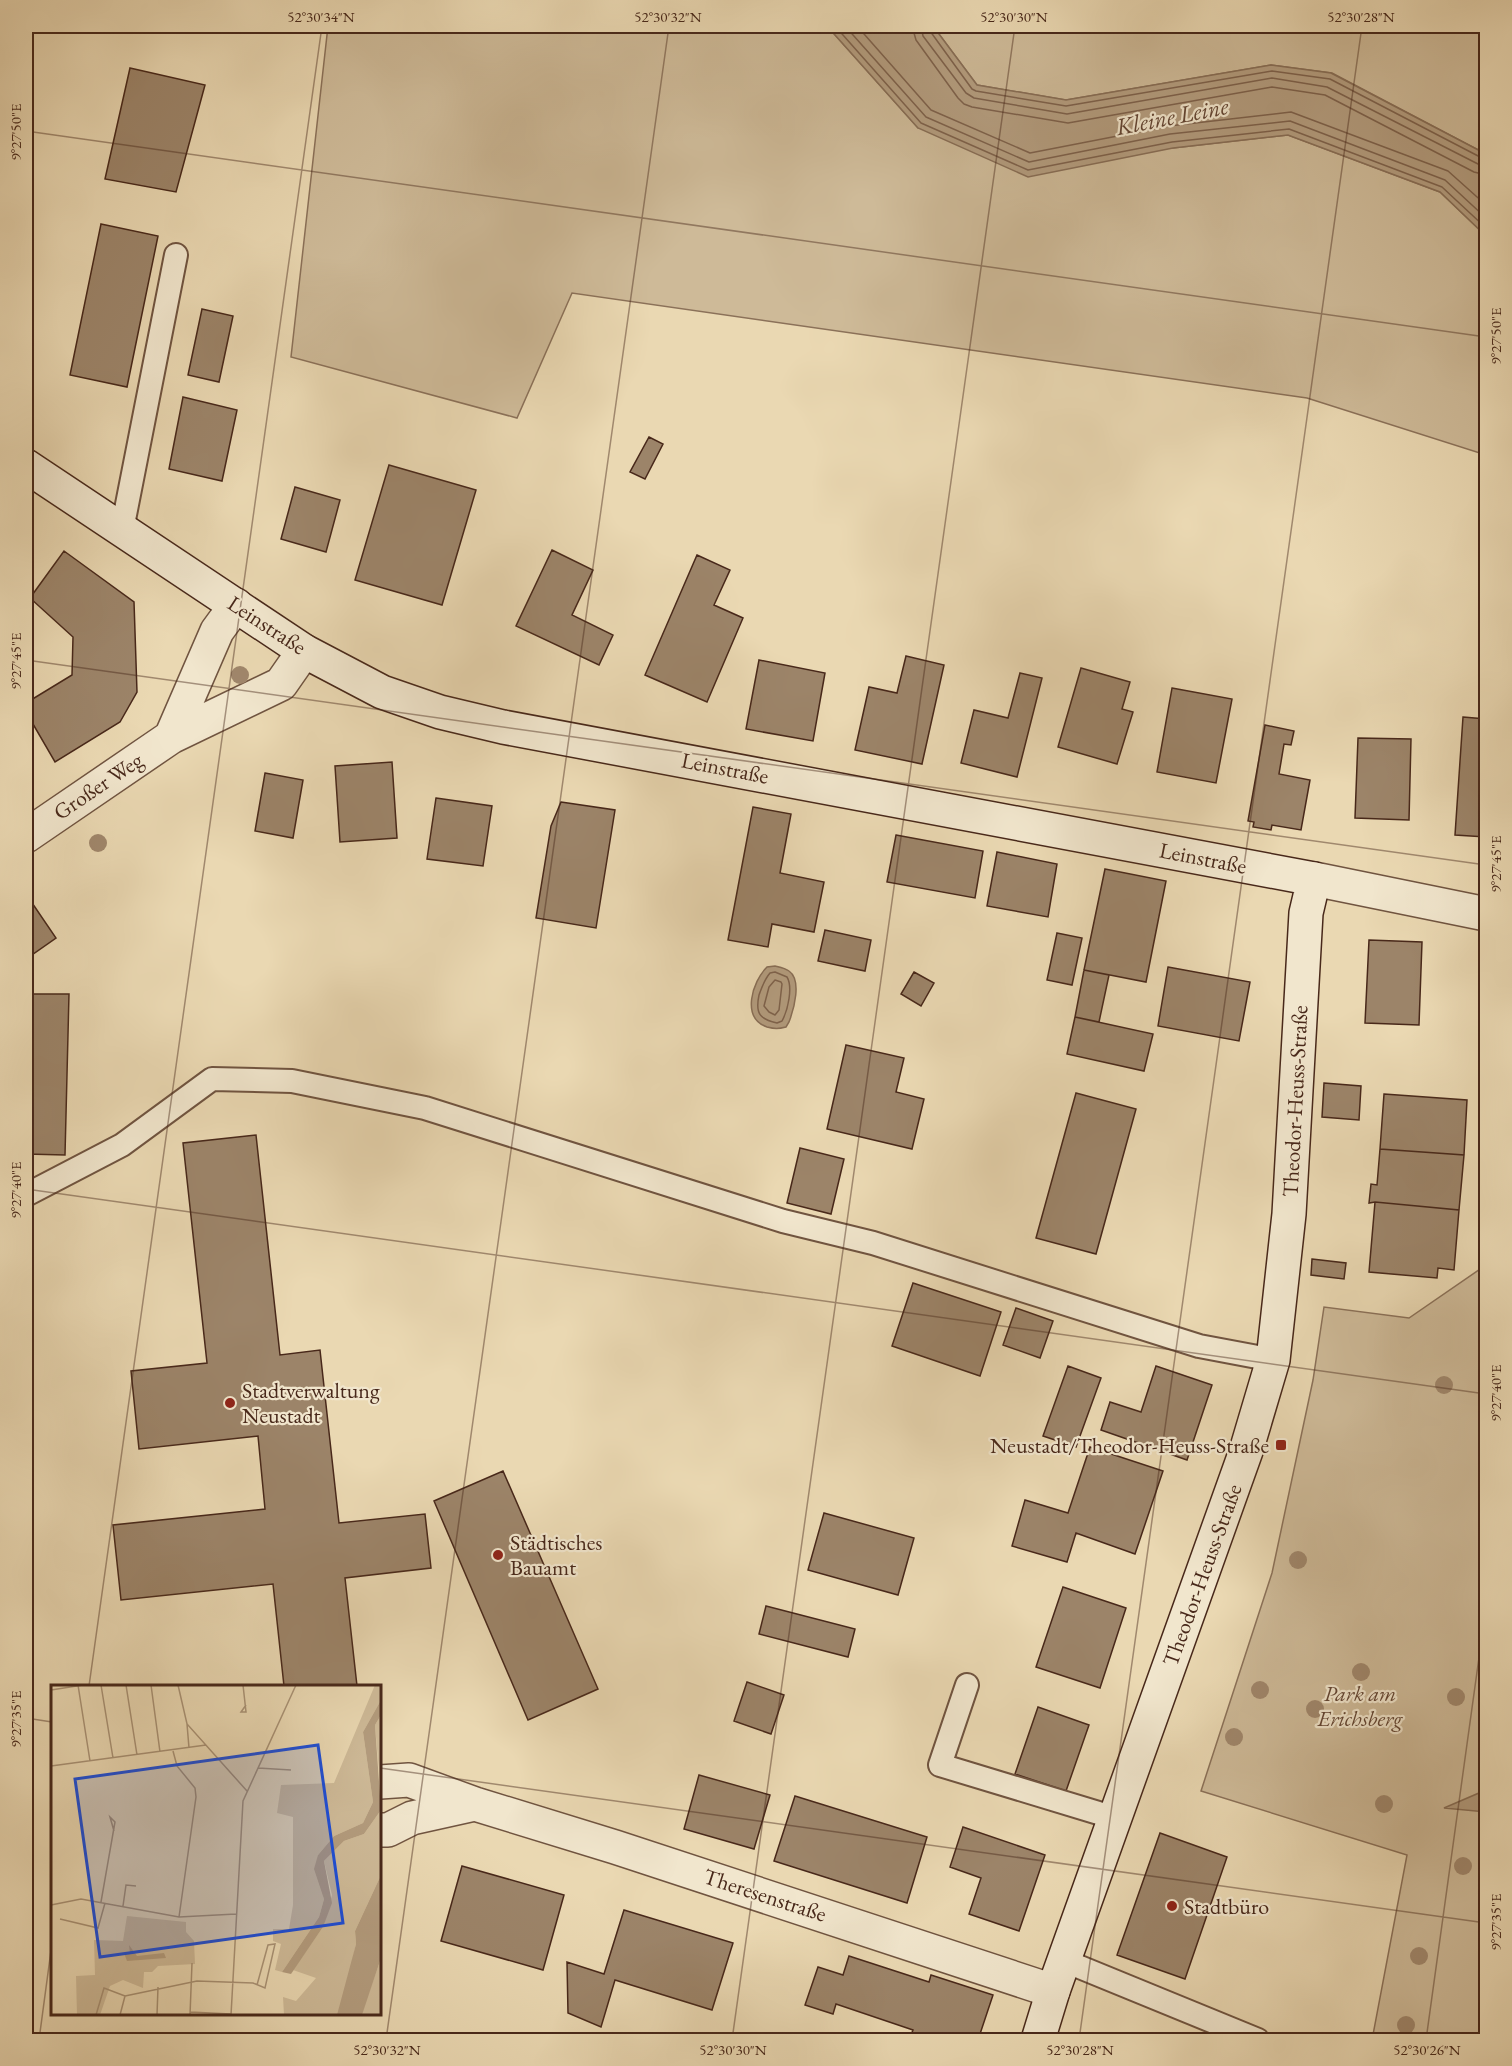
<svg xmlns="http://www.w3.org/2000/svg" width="1512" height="2066" font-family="'EB Garamond',serif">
<rect width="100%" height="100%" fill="#ead8b2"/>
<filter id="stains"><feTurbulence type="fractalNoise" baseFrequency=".00333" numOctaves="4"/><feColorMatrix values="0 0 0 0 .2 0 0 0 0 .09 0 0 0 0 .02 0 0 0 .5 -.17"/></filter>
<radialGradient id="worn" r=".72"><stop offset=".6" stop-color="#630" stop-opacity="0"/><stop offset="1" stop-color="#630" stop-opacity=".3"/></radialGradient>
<!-- green -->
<path fill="#ceba98" stroke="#8b7159" stroke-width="1.5" d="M328,26H827L918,128L1173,148L1288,135L1440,192L1486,236V455L1307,398L572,293L517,418L291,357Z
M933,26H1486V154L1332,73L1271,65L1066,100L977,85Z
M1486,1265V2040H1372L1407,1855L1201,1791L1272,1573L1313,1380L1324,1307L1409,1318Z"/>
<!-- water -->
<path fill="#b39c7e" stroke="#886e56" stroke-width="1.5" d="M827,26H933L977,85L1066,100L1271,65L1331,73L1486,154V236L1440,192L1288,135L1173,148L1028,177L918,128Z
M775,966C779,967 785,968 789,971C802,980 794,1009 789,1022L786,1027C778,1029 775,1029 767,1027C741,1018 752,982 767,967Z
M1486,1790V1812L1444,1808Z"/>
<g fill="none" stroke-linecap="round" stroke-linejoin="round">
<!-- shore -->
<path stroke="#7e624c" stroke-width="1.5" d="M835,26L921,123L1028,170L1172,142L1289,129L1442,187L1486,228
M845,26L926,117L1029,162L1170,134L1290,121L1445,180L1486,218
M857,26L931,110L1030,153L1169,126L1291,112L1448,171L1486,205
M912,26L916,40L958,98L964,104L972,107L1068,123L1272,87L1325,95L1474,172L1486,175
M921,26L923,36L966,93L974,98L1067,114L1272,78L1327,87L1478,164L1486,166
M928,26L930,31L972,89L976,91L1066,106L1272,71L1330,79L1482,158H1486
M775,972L787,977C793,987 788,1010 782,1021L777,1023C760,1019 755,1014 759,995C762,987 764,980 770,973Z
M775,980L781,982L782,984L779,1010L775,1015L769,1012L764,1006L769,987Z"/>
</g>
<!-- building -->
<path fill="#9c8469" stroke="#48281a" stroke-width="1.5" d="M130,68L205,85L176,192L105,179Z
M101,224L158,236L127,387L70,375Z
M26,261L33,262L26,297Z
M202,309L233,316L219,382L188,375Z
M183,397L237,410L222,481L169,469Z
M649,437L663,444L645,479L630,472Z
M389,465L476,490L442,605L355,580Z
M295,487L340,500L326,552L281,539Z
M552,550L593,570L572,615L613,635L599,665L516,626Z
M64,551L134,602L137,692L120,722L55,762L26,712V703L72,675L73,637L30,598Z
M697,555L730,570L714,605L743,618L707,702L645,675Z
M906,656L944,665L922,764L855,750L869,687L897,693Z
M759,660L825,673L813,741L746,729Z
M1081,668L1130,682L1122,709L1133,712L1117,764L1058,747Z
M1020,673L1042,678L1017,777L961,763L974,710L1008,718Z
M1172,688L1232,699L1216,783L1157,772Z
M1463,717L1486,719V837L1455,835Z
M1265,725L1294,731L1291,745L1284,744L1279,774L1310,780L1301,830L1272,825L1271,830L1253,827L1254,822L1248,821Z
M1358,738L1411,739L1409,820L1355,818Z
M392,762L397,838L340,842L335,766Z
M265,773L303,780L293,838L255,831Z
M436,798L492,806L483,866L427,859Z
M561,802L615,810L596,928L536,918L551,826Z
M753,807L791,814L780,873L824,882L814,932L772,924L768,947L728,940Z
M896,835L983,851L975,898L887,882Z
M997,852L1057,864L1048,917L987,906Z
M1105,869L1166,881L1146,982L1084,970Z
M26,894L56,938L26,959Z
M825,930L871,940L865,971L818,961Z
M1057,933L1082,938L1072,985L1047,980Z
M1369,940L1422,942L1419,1025L1365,1023Z
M1168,967L1250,982L1239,1041L1158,1026Z
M1084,970L1109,975L1099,1022L1075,1017Z
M914,972L934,983L921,1006L901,994Z
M26,994H69L65,1155L26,1154Z
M1075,1017L1153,1034L1144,1071L1067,1054Z
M846,1045L904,1058L896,1092L924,1099L912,1149L827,1129Z
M1324,1083L1361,1086L1359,1120L1322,1117Z
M1076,1093L1136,1109L1096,1254L1036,1238Z
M1384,1094L1467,1100L1464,1155L1380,1149Z
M256,1135L280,1355L320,1350L339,1523L425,1514L431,1568L345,1578L357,1686H284L273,1584L121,1600L113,1525L265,1509L258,1436L139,1449L131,1371L207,1363L183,1143Z
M800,1148L844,1159L831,1214L787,1203Z
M1380,1149L1464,1155L1459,1210L1375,1202L1369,1203L1371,1184L1377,1185Z
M1375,1202L1459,1210L1454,1270L1438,1268L1437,1278L1369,1272Z
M1312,1259L1346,1263L1344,1279L1311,1275Z
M913,1283L1001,1312L980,1376L892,1346Z
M1016,1308L1053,1321L1040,1358L1003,1345Z
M1068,1366L1101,1378L1076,1447L1043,1436Z
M1156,1366L1212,1385L1187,1460L1101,1430L1110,1402L1141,1412Z
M1090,1447L1163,1471L1135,1554L1076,1533L1067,1562L1012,1546L1025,1500L1068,1513Z
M503,1471L598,1689L528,1720L434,1501Z
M824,1513L914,1538L898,1595L808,1570Z
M1063,1587L1126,1608L1100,1688L1036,1667Z
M766,1606L855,1629L848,1657L759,1634Z
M747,1682L784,1695L771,1734L734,1721Z
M1038,1707L1089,1725L1066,1791L1015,1774Z
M1486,1771V1796L1479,1773Z
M699,1775L770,1795L754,1849L684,1829Z
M795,1796L927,1837L907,1903L774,1861Z
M963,1827L1045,1855L1019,1931L969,1914L981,1878L950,1867Z
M1160,1833L1227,1857L1185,1979L1117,1955Z
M462,1866L564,1895L543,1970L441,1941Z
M624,1910L733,1943L712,2010L615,1980L601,2027L568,2013L567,1962L604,1974Z
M849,1956L929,1982L931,1975L993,1995L978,2040H909L913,2030L836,2004L833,2014L805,2005L818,1967L843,1975Z"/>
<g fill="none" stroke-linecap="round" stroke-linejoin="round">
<defs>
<path id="lane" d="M122,530L176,255
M26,1195L122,1145L212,1079L292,1081L425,1108L783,1221L873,1243L1199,1346L1273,1360
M967,1685L940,1765L1115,1818
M1065,1961L1258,2040"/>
<path id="street" d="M171,737L217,631L236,605
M26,836L171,737L281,684L304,651
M1314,879L1486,914
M380,1782L409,1780L475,1804L615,1847L1053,1991
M380,1830H388L412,1818L475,1804"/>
<path id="secondary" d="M26,466L304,651L382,692L440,712L503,727L1314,879L1306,913L1289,1214L1273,1360L1246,1451L1053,1991L1038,2040"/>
</defs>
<!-- lane casing -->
<use href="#lane" stroke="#705440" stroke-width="26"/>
<!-- street casing -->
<use href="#street" stroke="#705440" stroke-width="36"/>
<!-- secondary casing -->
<use href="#secondary" stroke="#48281a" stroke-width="36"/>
<!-- lane -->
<use href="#lane" stroke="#f1e6cd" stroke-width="22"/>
<!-- street -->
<use href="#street" stroke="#f1e6cd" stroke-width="33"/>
<!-- secondary -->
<use href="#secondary" stroke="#f1e6cd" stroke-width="33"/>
</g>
<!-- trees -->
<g fill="#a0876c">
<circle cx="240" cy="675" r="9"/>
<circle cx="98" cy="843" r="9"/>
<circle cx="1444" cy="1385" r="9"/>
<circle cx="1298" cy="1560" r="9"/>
<circle cx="1361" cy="1672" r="9"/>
<circle cx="1260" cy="1690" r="9"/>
<circle cx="1456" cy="1697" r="9"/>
<circle cx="1315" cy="1709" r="9"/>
<circle cx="1234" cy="1737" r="9"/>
<circle cx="1384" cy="1804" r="9"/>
<circle cx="1463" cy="1866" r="9"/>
<circle cx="1419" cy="1956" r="9"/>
<circle cx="1406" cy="2025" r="9"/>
</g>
<!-- ticks -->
<path fill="none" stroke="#48281a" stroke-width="1.5" stroke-opacity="0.45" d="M26,131L1486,337M26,660L1486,865M26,1189L1486,1394M89,1686L322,26M26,1718L52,1722M380,1768L1486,1923M39,2040L52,1943M386,2040L669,26M732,2040L1015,26M1079,2040L1362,26M1426,2040L1486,1607"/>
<!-- markers -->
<g fill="#8f2418" stroke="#f1e6cd" stroke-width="2">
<circle cx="230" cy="1403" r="6"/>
<rect x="1275" y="1439" width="12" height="12" rx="3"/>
<circle cx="498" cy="1555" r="6"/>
<circle cx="1172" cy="1906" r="6"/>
</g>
<g text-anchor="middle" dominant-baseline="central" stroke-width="4.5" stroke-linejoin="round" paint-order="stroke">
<!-- street labels -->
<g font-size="22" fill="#48281a" stroke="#f1e6cd">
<text transform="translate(267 625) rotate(33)">Leinstraße</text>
<text transform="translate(725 768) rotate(11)">Leinstraße</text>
<text transform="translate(98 786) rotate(-34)">Großer Weg</text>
<text transform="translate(1203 858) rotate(11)">Leinstraße</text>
<text transform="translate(1295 1101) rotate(-87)">Theodor-Heuss-Straße</text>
<text transform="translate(1202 1575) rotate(-70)">Theodor-Heuss-Straße</text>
<text transform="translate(765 1895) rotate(18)">Theresenstraße</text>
</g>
<!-- poi labels -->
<g font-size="22" fill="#48281a" stroke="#f1e6cd" text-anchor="start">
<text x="242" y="1390">Stadtverwaltung<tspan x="242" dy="25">Neustadt</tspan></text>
<text x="1269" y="1445" text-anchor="end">Neustadt/Theodor-Heuss-Straße</text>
<text x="510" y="1542">Städtisches<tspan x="510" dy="25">Bauamt</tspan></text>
<text x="1184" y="1906">Stadtbüro</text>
</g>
<!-- park labels -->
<g font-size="22" font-style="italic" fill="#634533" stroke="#f1e6cd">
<text x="1360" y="1693">Park am<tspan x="1360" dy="25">Erichsberg</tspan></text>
</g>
<!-- water labels -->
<g font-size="24" font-style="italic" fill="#634533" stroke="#f1e6cd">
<text transform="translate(1172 116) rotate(-11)">Kleine Leine</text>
</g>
</g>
<!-- overview -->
<g transform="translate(51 1685)">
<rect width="330" height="330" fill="#ead8b2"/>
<path d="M324,0H330V15L312,47L322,117L312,138L283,151L267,170L273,214L268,232L231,287L224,285L230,259L222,256V244H238L242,220V132L226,128L230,100L283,98ZM330,30V110L324,40ZM330,125V190L304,246L305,259L290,326L286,330H233L232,312L245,316L265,293L242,285L272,242L281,210L273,176L293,156L313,149ZM76,231L135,237V247L143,256L144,279L107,281L101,287H93L92,303L72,295L59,301L49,330H26L25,291L44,290L43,255L72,256ZM330,273V330H311L312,325Z" fill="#ceba98"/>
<path d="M330,15V30L324,40L330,125L313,149L293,156L273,176L281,218L272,242L240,289L231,287L268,232L273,214L263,184L267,170L283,151L312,138L322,117L312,47ZM330,190V273L311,330H286L305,259L304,246ZM78,260L86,271L113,268L115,273L76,276L73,268H79Z" fill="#b39c7e"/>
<path fill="none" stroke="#a99275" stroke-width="1.5" d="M27,0L39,76M50,0L62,73M75,0L86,70M100,0L109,67M127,0L136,39L196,106M192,0L195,27H190L195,20M0,5L32,0M136,39L138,63M122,66L126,81L144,103L145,112L128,232M0,81L155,60M207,83L240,85M50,217L64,137L59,132L63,146M0,220L30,214L128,232L185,229M72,221L75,200L85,201M9,234L47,243L54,218M74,311L146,296L202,298L214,303L224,259L217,260L206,300M139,327L180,329M45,330L53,303L74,311M69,330L74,311M106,330L107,302M139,330L141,278M180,330L192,116L245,0"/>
<path fill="#1d4ed8" fill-opacity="0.15" stroke="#1d4ed8" stroke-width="3" d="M267,60L292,238L49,272L24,94Z"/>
<rect width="330" height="330" fill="none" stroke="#48281a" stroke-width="3"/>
</g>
<!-- margin -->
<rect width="1512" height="2066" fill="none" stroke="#ead8b2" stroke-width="66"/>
<rect x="33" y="33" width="1446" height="2000" fill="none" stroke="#48281a" stroke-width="2"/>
<g font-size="15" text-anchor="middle" fill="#48281a">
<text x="321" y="22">52°30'34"N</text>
<text x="668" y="22">52°30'32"N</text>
<text x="1014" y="22">52°30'30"N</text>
<text x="1361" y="22">52°30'28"N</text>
<text transform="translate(16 132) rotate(-90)" y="5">9°27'50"E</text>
<text transform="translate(1496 336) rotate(-90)" y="5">9°27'50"E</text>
<text transform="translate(16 661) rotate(-90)" y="5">9°27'45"E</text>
<text transform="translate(1496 864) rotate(-90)" y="5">9°27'45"E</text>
<text transform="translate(16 1190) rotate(-90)" y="5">9°27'40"E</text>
<text transform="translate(1496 1393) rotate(-90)" y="5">9°27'40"E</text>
<text transform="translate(16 1719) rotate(-90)" y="5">9°27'35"E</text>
<text transform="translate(1496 1922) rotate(-90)" y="5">9°27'35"E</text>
<text x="387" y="2055">52°30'32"N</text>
<text x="733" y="2055">52°30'30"N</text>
<text x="1080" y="2055">52°30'28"N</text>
<text x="1427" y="2055">52°30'26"N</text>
</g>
<rect width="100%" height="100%" filter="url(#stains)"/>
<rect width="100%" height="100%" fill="url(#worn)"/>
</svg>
